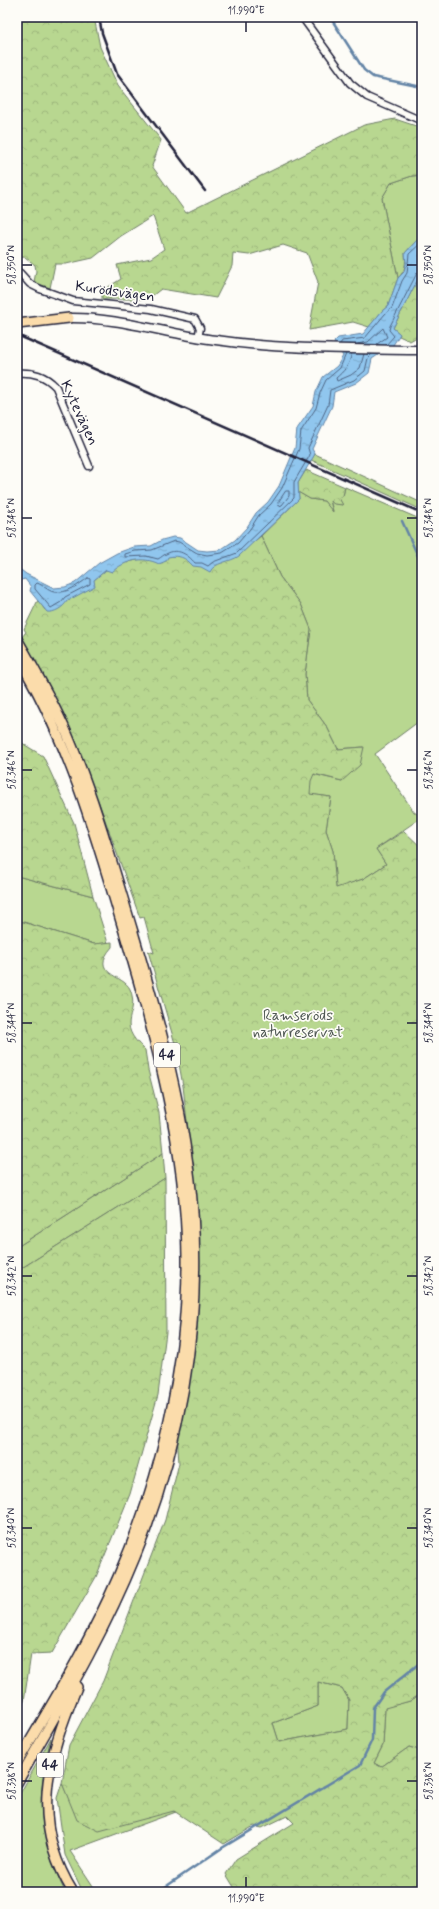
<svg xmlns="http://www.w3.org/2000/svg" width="439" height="1909" font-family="Mynerve,sans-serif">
<defs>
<pattern id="forest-crowns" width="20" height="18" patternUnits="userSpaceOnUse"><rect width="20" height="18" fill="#b8d790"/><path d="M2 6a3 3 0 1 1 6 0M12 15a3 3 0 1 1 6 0" fill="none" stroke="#9eb87d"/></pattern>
<pattern id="water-ripples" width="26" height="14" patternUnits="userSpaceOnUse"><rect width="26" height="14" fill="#90c6ee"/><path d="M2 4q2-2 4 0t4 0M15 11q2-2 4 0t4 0" fill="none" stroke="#7caacd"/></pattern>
</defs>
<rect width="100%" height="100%" fill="#fdfcf7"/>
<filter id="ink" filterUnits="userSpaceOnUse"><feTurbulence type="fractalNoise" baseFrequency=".025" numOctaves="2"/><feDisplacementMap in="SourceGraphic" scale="8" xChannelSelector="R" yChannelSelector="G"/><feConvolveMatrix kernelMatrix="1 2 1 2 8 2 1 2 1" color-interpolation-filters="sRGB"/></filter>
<g filter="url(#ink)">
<!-- green -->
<path fill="#b8d790" stroke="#6d7c66" d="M422,175V238L418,239L405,253C406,264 406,270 398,278L382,198L391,183L412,176Z
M315,454L422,503V510L311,460Z
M345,487L422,520V719L375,754L414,812L422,817L376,849L386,864L363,879L336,889L333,851L326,830L331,797L253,787L163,739L342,781L363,747L338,749L327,727L307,700L305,674L311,629L301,604L280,577L261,536L299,499L298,492L310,499L324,501L333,511L330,500L342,505L339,498L343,496Z
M17,876L93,896L108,943L94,944L17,920Z
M163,1153L165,1178L17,1271V1247Z
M318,1682L342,1688L349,1700L348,1729L279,1742L273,1723L318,1706Z
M422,1693V1751L409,1747L381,1767L374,1763L383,1745L385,1707L410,1701Z
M51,1738C35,1799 38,1835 65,1892H17V1799Z
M62,1783L69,1799L176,1812L70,1851L97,1892H83L65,1855L57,1798Z"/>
<!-- forest -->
<path fill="url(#forest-crowns)" stroke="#6d7c66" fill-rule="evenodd" d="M17,17H94L100,47L118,86L161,140L152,166L186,213L364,125L395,119L422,128V175L412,176L391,183L382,198L398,278L388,306L382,311L369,327L353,322L309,330L318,282L307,253L283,245L249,255L233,253L232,266L216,298L161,289L148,299H102V291L121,279L117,265L151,258L164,249L153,216L121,236L93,258L66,264H55L50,288L34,282L36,271L35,265L25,257L17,258Z
M422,271V334L410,341L399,336L400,334L393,328Z
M306,470L345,487L343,496L339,498L343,505L334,504L330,501L333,512L324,501L310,499L298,492V483Z
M261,536L280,577L301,604L311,629L305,674L307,700L327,727L338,749L364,747L360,765L342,781L314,774L311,781L310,794L331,797L326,830L333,851L336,888L363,879L386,864L376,849L404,831L422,848V1693L410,1701L385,1708L383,1745L374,1763L381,1767L409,1747L422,1751V1892H237L226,1874L236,1859L294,1823L287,1816L262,1828L254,1826L224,1844L174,1811L99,1831L77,1820L62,1783L69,1745L103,1681L165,1520L179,1463L173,1375L189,1318L194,1183L183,1086L176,1047L148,951L154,953L144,917L140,918L99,803L58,711L21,638L26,632L24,629L38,600L45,610L94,580L106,570L128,562L172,552L203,561L256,540ZM318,1682L342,1688L349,1700L348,1729L279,1742L273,1723L318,1706Z
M17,738L25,745L43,756L74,823L93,896L17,876Z
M17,920L94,944L112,942V947C88,974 124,975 130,989C141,1016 113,1021 145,1050L148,1070L159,1113L163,1153L17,1247Z
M165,1178L166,1332L158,1395L130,1494L96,1577L52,1653L31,1654L24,1701L17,1715V1271Z"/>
<!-- water -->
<path fill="url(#water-ripples)" stroke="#6484a6" d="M422,238V271L393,328L400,334L393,345L372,359L369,373L356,383L334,392L332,406L312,449L315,454L298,483L299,499L239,556C231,562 214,562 210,572L201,567L193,566C185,557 179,555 168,557L166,561L159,564C143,556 125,560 112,572L106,570L94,580L95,586L67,601C63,608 54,613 47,612L30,591L31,587L25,579L17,581V567L26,574L54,588L65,587L75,583L99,563L117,553L134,547L151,546L162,540L173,537L180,538L198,550L207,551L220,550L235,540L247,527L256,513L268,502L279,486L295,448L297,429L313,406L316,392L323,377L337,366L343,356L334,342L338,338L363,334L382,311L388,306L398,278L404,272L406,263L405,253L418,239Z"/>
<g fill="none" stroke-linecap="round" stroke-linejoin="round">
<!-- shore -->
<path stroke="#4e6483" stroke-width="1" d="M340,344L342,341L365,338L385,314L392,308L402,281L407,273L409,254L422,242
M357,344L368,342L383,328L387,337L377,344
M386,345L394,336L389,330L390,326L417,273L422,270
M346,354L340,368L326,380L320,393L316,408L301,431L299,449L282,488L271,504L259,515L250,529L238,543L222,553L207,555L197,553L179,542L174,541L152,550L135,551L125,554V557L146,556L158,559C162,557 163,555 166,554C178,547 188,555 195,563H202L208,566L213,562L237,553L294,498V482L310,455L308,448L328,405L330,390L354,380L365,371L368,358L372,354
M351,354C351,364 343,372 336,378L337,381L351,375L360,368L364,354
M286,491H289V496L282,505L279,506L278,503Z
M88,578L90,579V584L65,597L61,602L51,608L35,589V585L37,583C43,585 48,591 54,592C67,594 78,585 88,578Z"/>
<!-- stream -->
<path stroke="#6484a6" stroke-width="2.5" d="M330,17L364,70L373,77L422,87
M402,521L422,565
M158,1892L222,1848L360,1765L372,1740L373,1708L384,1692L422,1661"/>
<defs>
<path id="street" d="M302,17L350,83L367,97L422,121
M17,272L20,273L30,284L40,289L73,301L151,309L195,319L200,328L198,338
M17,373C33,372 45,375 56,387L89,466"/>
<path id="secondary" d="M69,318C119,317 166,334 216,340C284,350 354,349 422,350"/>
<path id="primary" d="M17,324L69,318
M17,639C35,670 54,703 68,736C95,800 113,866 133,932C160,1023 186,1116 193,1212C201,1329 180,1448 135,1557C103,1636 59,1709 17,1783
M17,656C69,741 97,840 125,935C156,1039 186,1148 187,1257C188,1365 161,1479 118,1577C90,1642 53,1702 17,1763
M73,1892C29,1821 47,1759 77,1687"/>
</defs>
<!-- street casing -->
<use href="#street" stroke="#22223b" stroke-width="9"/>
<!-- secondary casing -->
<use href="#secondary" stroke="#22223b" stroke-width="11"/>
<!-- primary casing -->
<use href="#primary" stroke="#22223b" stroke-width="12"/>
<!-- street -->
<use href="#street" stroke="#fdfcf7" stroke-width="6"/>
<!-- secondary -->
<use href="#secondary" stroke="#fdfcf7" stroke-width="8"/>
<!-- primary -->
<use href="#primary" stroke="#fbdcab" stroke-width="9"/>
<!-- rail -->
<path stroke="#22223b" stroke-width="2.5" d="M99,17L102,33L117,74L205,191
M17,335L422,513"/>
</g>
</g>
<!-- ticks -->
<path fill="none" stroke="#22223b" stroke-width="1.5" d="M246,22V32M22,265H32M407,265H417M22,518H32M407,518H417M22,770H32M407,770H417M22,1023H32M407,1023H417M22,1276H32M407,1276H417M22,1528H32M407,1528H417M22,1781H32M407,1781H417M246,1877V1887"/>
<g text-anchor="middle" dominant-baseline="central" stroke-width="3.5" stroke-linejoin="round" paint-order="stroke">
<!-- shield labels -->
<g fill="#fdfcf7" stroke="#646373" stroke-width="1">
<rect x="154" y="1043" width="26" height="24" rx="3"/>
<rect x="37" y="1753" width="26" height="24" rx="3"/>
</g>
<g font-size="14" font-weight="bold" fill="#22223b">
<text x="167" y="1055">44</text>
<text x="50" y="1765">44</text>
</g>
<!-- street labels -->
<g font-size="15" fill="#22223b" stroke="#fdfcf7">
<text transform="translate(115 292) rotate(8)">Kurödsvägen</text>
<text transform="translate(79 413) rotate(65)">Kytevägen</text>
</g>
<!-- park labels -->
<g font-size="15" fill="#4f5854" stroke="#fdfcf7">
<text x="298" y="1016">Ramseröds<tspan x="298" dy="17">naturreservat</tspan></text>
</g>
</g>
<!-- margin -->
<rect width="439" height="1909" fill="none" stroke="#fdfcf7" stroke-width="44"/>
<rect x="22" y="22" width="395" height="1865" fill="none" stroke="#22223b" stroke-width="1.5"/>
<g font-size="10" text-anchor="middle" fill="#22223b">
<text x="246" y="14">11.990°E</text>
<text transform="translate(11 265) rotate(-90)" y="4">58.350°N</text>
<text transform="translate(428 265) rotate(-90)" y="4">58.350°N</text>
<text transform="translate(11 518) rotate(-90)" y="4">58.348°N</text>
<text transform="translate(428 518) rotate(-90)" y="4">58.348°N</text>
<text transform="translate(11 770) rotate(-90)" y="4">58.346°N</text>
<text transform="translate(428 770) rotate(-90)" y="4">58.346°N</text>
<text transform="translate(11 1023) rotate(-90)" y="4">58.344°N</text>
<text transform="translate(428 1023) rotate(-90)" y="4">58.344°N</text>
<text transform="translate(11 1276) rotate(-90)" y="4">58.342°N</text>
<text transform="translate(428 1276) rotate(-90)" y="4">58.342°N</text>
<text transform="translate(11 1528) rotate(-90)" y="4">58.340°N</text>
<text transform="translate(428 1528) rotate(-90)" y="4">58.340°N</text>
<text transform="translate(11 1781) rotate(-90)" y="4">58.338°N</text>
<text transform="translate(428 1781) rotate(-90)" y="4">58.338°N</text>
<text x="246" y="1902">11.990°E</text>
</g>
</svg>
